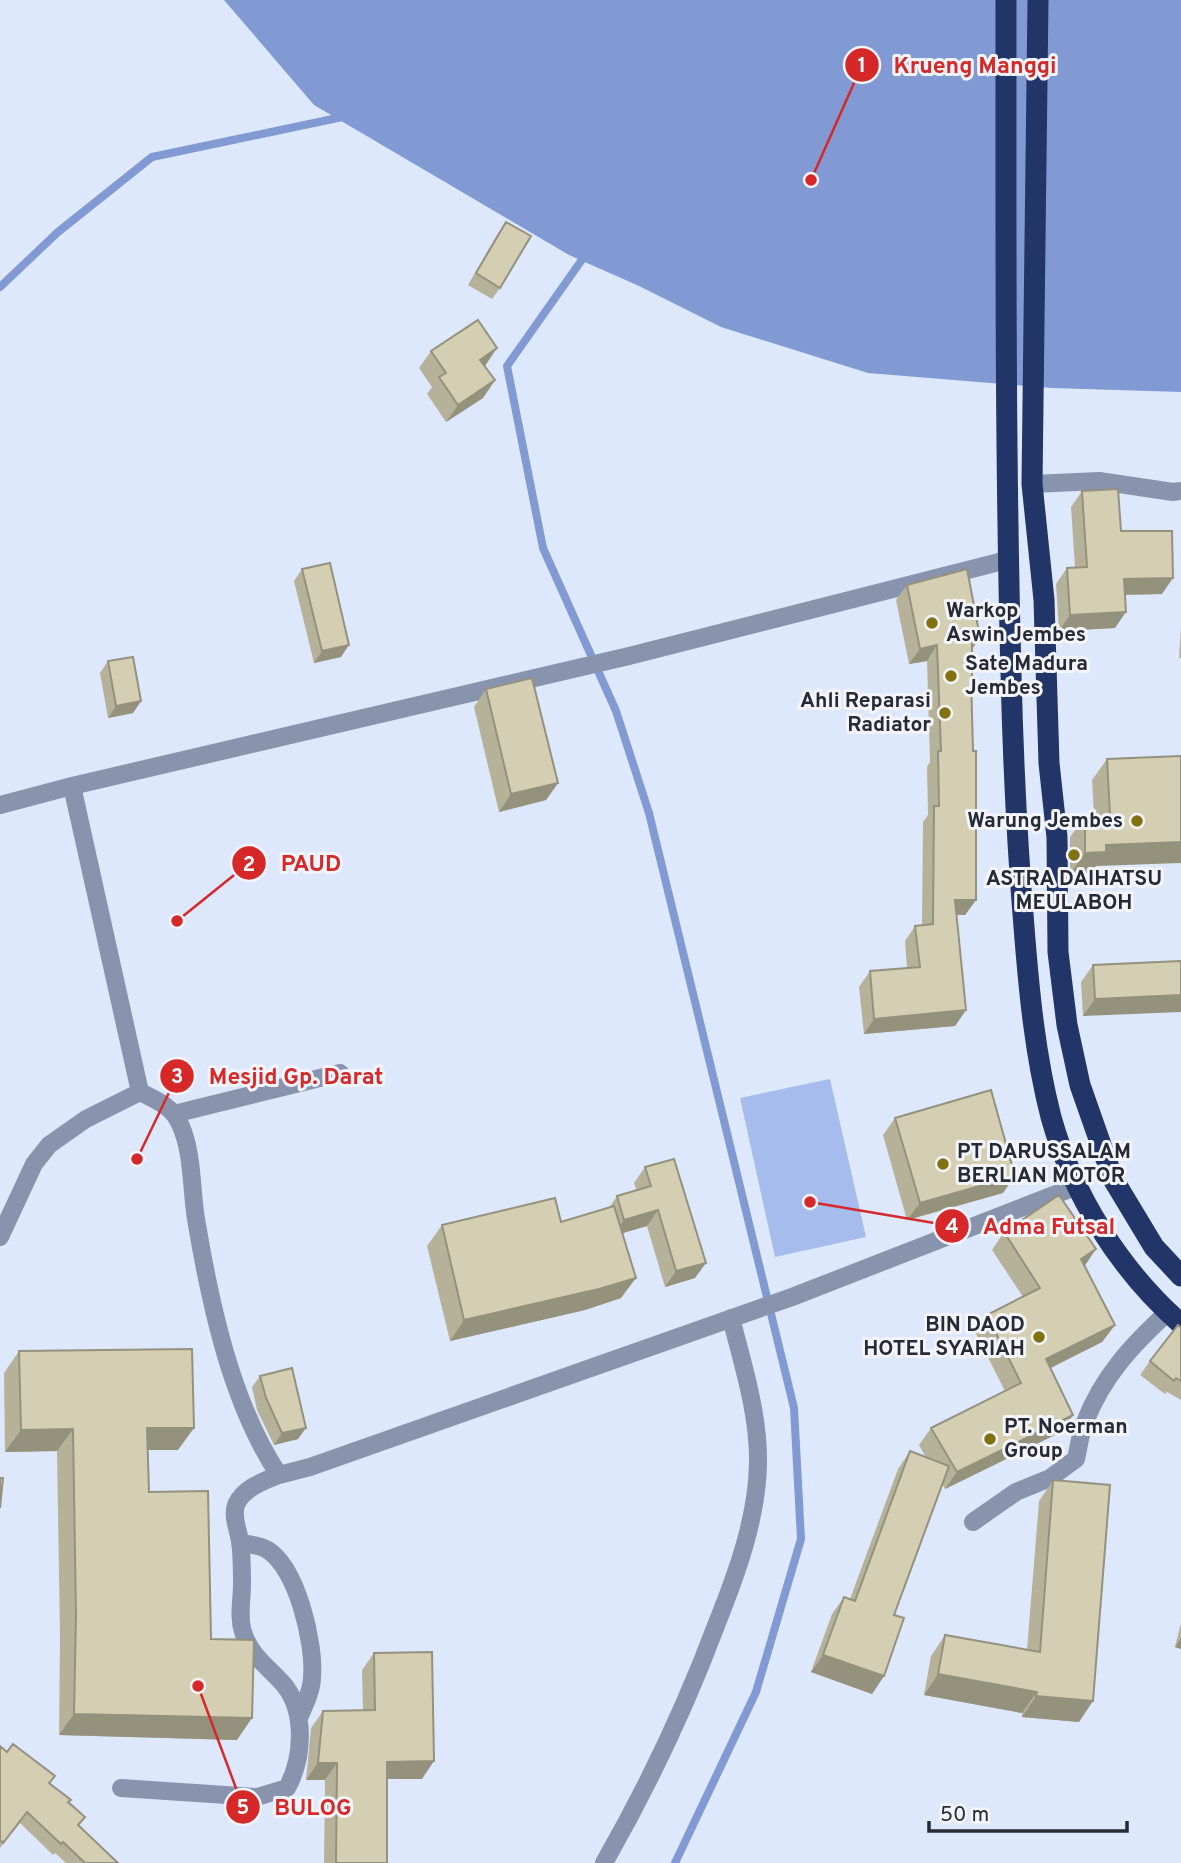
<svg xmlns="http://www.w3.org/2000/svg" width="1181" height="1863" font-family="Overpass,sans-serif">
<rect width="100%" height="100%" fill="#dee8fd"/>
<!-- green -->
<path fill="#a6bcec" d="M830,1079L866,1237L775,1257L740,1098Z"/>
<!-- water -->
<path fill="#819ad4" d="M224,0H1181V392L1052,388L868,373L721,327L639,286L569,255L314,105Z"/>
<g fill="none" stroke-linecap="round" stroke-linejoin="round">
<!-- stream -->
<path stroke="#819ad4" stroke-width="8" d="M586,254L507,366L543,548L616,711L649,813L794,1408L801,1539L756,1692L675,1863
M0,287L58,232L152,157L347,116"/>
<!-- minor -->
<path stroke="#8894ae" stroke-width="18" d="M1032,484L1099,481L1173,492L1181,491
M0,805L72,786L629,656L1007,560
M140,1092C156,1100 172,1106 180,1124C193,1152 191,1188 196,1219C210,1303 231,1403 279,1475L310,1467L792,1297L1077,1186
M174,1114L340,1073
M0,1237L34,1164L49,1145L86,1119L140,1092L72,786
M973,1522L1016,1492L1050,1478L1076,1459C1079,1447 1080,1433 1085,1422C1103,1376 1132,1345 1168,1312
M240,1543C249,1544 258,1545 266,1549C297,1566 315,1644 312,1677C312,1691 304,1706 299,1718
M121,1788L257,1797L287,1788C303,1759 306,1713 285,1686C270,1668 250,1656 243,1632C238,1616 242,1601 242,1584C242,1570 242,1555 240,1541C238,1529 232,1516 236,1505C243,1488 264,1481 279,1475
M604,1863C648,1786 686,1706 717,1623C737,1573 757,1518 758,1464C759,1415 743,1365 731,1318"/>
<!-- highway -->
<path stroke="#223568" stroke-width="21" d="M1006,0C1006,224 1005,449 1011,673C1013,758 1017,842 1024,927C1029,991 1035,1055 1051,1117C1073,1196 1120,1270 1181,1324
M1038,0L1032,484L1044,600L1049,763L1057,837L1058,952L1067,1025L1080,1085L1113,1179L1154,1247L1181,1276"/>
</g>
<!-- wall -->
<path fill="#b6b29a" d="M506,222L500,288L492,299L468,285L498,233Z
M431,351L485,366L495,380L483,398L446,422L427,394L432,387L419,368Z
M1082,491L1121,531L1162,594L1125,595L1115,628L1059,631L1056,584L1067,568L1075,567L1071,507Z
M302,569L341,657L314,663L294,581Z
M907,585L980,637L972,649L971,679L976,900L965,915H956L966,1010L955,1026L864,1034L859,987L870,971L907,968L905,941L915,926L922,925L923,822L928,815L927,767L930,762L927,661L909,664L896,600Z
M1181,628V658H1179Z
M108,661L141,701L133,713L108,718L100,673Z
M486,689L558,783L546,800L499,812L474,707Z
M1181,756L1091,873L1070,874V837L1085,816L1094,815L1092,780L1107,759Z
M1181,961L1083,1016L1081,982L1093,965Z
M895,1118L1003,1193L907,1220L883,1135Z
M645,1167L695,1278L665,1287L647,1226L622,1233L621,1298L585,1310L450,1341L427,1246L442,1225L561,1222L609,1208L617,1196L637,1191L634,1183Z
M1004,1232L1084,1266L1115,1325L1102,1342L1051,1368L1061,1432L945,1489L942,1484L894,1615L884,1676L872,1694L811,1672L832,1614L844,1597L850,1599L898,1469L910,1451L926,1458L919,1445L931,1428L1005,1391L975,1332L987,1315L1023,1297L992,1250Z
M1181,1328V1400L1167,1392L1165,1394L1140,1375L1150,1361Z
M19,1351L178,1450H148L149,1492L211,1639L237,1740L59,1735L60,1637L57,1451L5,1452L4,1373Z
M260,1376L298,1439L274,1445L257,1410L252,1387Z
M1053,1480L1079,1722L1022,1717V1713L924,1695L931,1656L945,1635L1027,1650L1039,1501Z
M1181,1623V1649L1175,1647Z
M374,1653L422,1779H387V1863H324L325,1780H306L311,1728L323,1711H363L362,1670Z
M0,1746L50,1783L85,1817L79,1825L118,1863H66L55,1853L53,1855L20,1823L0,1848Z"/>
<!-- shaded-wall -->
<path fill="#94917d" d="M497,348L485,366L468,377L480,360Z
M495,380L483,398L446,422L458,405Z
M1173,578L1162,594L1113,595L1124,579Z
M1126,612L1115,628L1059,631L1070,615Z
M980,637L970,652L972,639Z
M349,645L341,657L314,663L322,651Z
M937,645L927,661L909,664L920,649Z
M141,701L133,713L108,718L116,706Z
M558,783L546,800L499,812L511,794Z
M1181,842V863L1096,866L1091,873L1070,874L1085,853L1106,845Z
M955,900H976L965,915H944Z
M1181,995V1012L1083,1016L1095,999Z
M966,1010L955,1026L864,1034L874,1019Z
M1015,1176L1003,1193L907,1220L920,1203Z
M658,1210L647,1226L613,1236L624,1220Z
M1096,1249L1084,1267L1081,1259Z
M706,1263L695,1278L665,1287L676,1271Z
M636,1278L621,1298L585,1310L450,1341L464,1320Z
M1115,1325L1102,1342L1034,1376L1046,1359Z
M1073,1415L1061,1432L945,1489L957,1472Z
M147,1428H194L178,1450H132Z
M306,1428L298,1439L274,1445L282,1433Z
M73,1429L57,1451L5,1452L21,1430Z
M1181,1638V1649L1175,1647Z
M823,1655L884,1676L872,1694L811,1672Z
M938,1674L1037,1692L1022,1713L924,1695Z
M1036,1696L1093,1701L1079,1722L1022,1717Z
M74,1714L252,1718L237,1740L59,1735Z
M434,1761L422,1779H375L387,1762Z
M318,1763H337L325,1780H306Z"/>
<!-- building -->
<path fill="#d4cfb3" stroke="#94917d" stroke-width="2" d="M506,222L531,236L500,288L476,273Z
M478,320L497,348L480,360L495,380L458,405L439,377L446,373L431,351Z
M1118,489L1121,531H1172L1173,578L1124,579L1126,612L1070,615L1067,568L1087,567L1082,491Z
M330,563L349,645L322,651L302,569Z
M967,569L980,637L972,639V677H971L973,751H976V900H955L966,1010L874,1019L870,971L920,967L915,926L933,924L934,806H939L938,751H941L937,645L920,649L907,585Z
M133,657L141,701L116,706L108,661Z
M532,678L558,783L511,794L486,689Z
M1181,756V842L1106,845V852L1085,853V816L1110,815L1107,759Z
M1181,961V995L1095,999L1093,965Z
M991,1090L1015,1176L920,1203L895,1118Z
M674,1159L706,1263L676,1271L658,1210L624,1220L617,1196L651,1186L645,1167Z
M1059,1195L1096,1249L1081,1259L1115,1325L1046,1359L1073,1415L957,1472L931,1428L1021,1383L987,1315L1040,1288L1004,1232Z
M555,1198L561,1222L614,1206L636,1278L599,1289L464,1320L442,1225Z
M1178,1325L1181,1328V1381L1176,1378L1174,1381L1150,1361Z
M192,1349L194,1428H147L149,1492L208,1491L211,1639L254,1640L252,1718L74,1714L76,1616L73,1429L21,1430L19,1351Z
M292,1368L306,1428L282,1433L266,1398L260,1376Z
M910,1451L949,1466L894,1615L904,1618L884,1676L823,1655L844,1597L855,1601Z
M0,1478H3L0,1508Z
M1053,1480L1110,1485L1093,1701L1036,1696L1037,1692L938,1674L945,1635L1040,1652Z
M432,1652L434,1761L387,1762V1863H336L337,1763H318L323,1711L375,1710L374,1653Z
M13,1744L55,1776L49,1783L71,1800L68,1802L85,1817L78,1825L118,1863H85L63,1842L61,1844L27,1812L3,1843L0,1840V1746L7,1752Z"/>
<!-- markers -->
<g fill="#817111" stroke="#f3f5fa" stroke-width="2.5">
<circle cx="932" cy="623" r="7"/>
<circle cx="951" cy="676" r="7"/>
<circle cx="945" cy="713" r="7"/>
<circle cx="1137" cy="821" r="7"/>
<circle cx="1074" cy="855" r="7"/>
<circle cx="943" cy="1164" r="7"/>
<circle cx="1039" cy="1337" r="7"/>
<circle cx="990" cy="1439" r="7"/>
</g>
<g text-anchor="middle" dominant-baseline="central" stroke-width="6" stroke-linejoin="round" paint-order="stroke">
<!-- poi labels -->
<g font-size="21" font-weight="bold" fill="#262a34" stroke="#f3f5fa" text-anchor="start">
<text x="946" y="611">Warkop<tspan x="946" dy="24">Aswin Jembes</tspan></text>
<text x="965" y="664">Sate Madura<tspan x="965" dy="24">Jembes</tspan></text>
<text x="931" y="701" text-anchor="end">Ahli Reparasi<tspan x="931" dy="24">Radiator</tspan></text>
<text x="1123" y="821" text-anchor="end">Warung Jembes</text>
<text x="1074" y="879" text-anchor="middle">ASTRA DAIHATSU<tspan x="1074" dy="24">MEULABOH</tspan></text>
<text x="957" y="1152">PT DARUSSALAM<tspan x="957" dy="24">BERLIAN MOTOR</tspan></text>
<text x="1025" y="1325" text-anchor="end">BIN DAOD<tspan x="1025" dy="24">HOTEL SYARIAH</tspan></text>
<text x="1004" y="1427">PT. Noerman<tspan x="1004" dy="24">Group</tspan></text>
</g>
</g>
<!-- callouts -->
<path fill="none" stroke="#d62828" stroke-width="2.5" d="M811 180L862 65M177 921L249 863M137 1159L177 1076M810 1202L952 1226M198 1686L243 1807"/>
<g fill="#d62828" stroke="#f3f5fa" stroke-width="2.5">
<circle cx="811" cy="180" r="7"/>
<circle cx="177" cy="921" r="7"/>
<circle cx="137" cy="1159" r="7"/>
<circle cx="810" cy="1202" r="7"/>
<circle cx="198" cy="1686" r="7"/>
<circle cx="862" cy="65" r="18"/>
<circle cx="249" cy="863" r="18"/>
<circle cx="177" cy="1076" r="18"/>
<circle cx="952" cy="1226" r="18"/>
<circle cx="243" cy="1807" r="18"/>
</g>
<g font-size="21" text-anchor="middle" font-weight="bold" fill="#fff">
<text x="862" y="72">1</text>
<text x="249" y="871">2</text>
<text x="177" y="1083">3</text>
<text x="952" y="1233">4</text>
<text x="243" y="1814">5</text>
</g>
<g font-size="23" text-anchor="middle" font-weight="bold" fill="#d62828" stroke="#f3f5fa" stroke-width="6" stroke-linejoin="round" paint-order="stroke">
<text x="975" y="73">Krueng Manggi</text>
<text x="311" y="871">PAUD</text>
<text x="296" y="1084">Mesjid Gp. Darat</text>
<text x="1049" y="1234">Adma Futsal</text>
<text x="313" y="1815">BULOG</text>
</g>
<!-- scale -->
<path d="M929 1821v10h198v-10" fill="none" stroke="#262a34" stroke-width="3.5"/>
<text x="940" y="1821" font-size="21" fill="#262a34" stroke="#f3f5fa" stroke-width="5" paint-order="stroke">50 m</text>
</svg>
